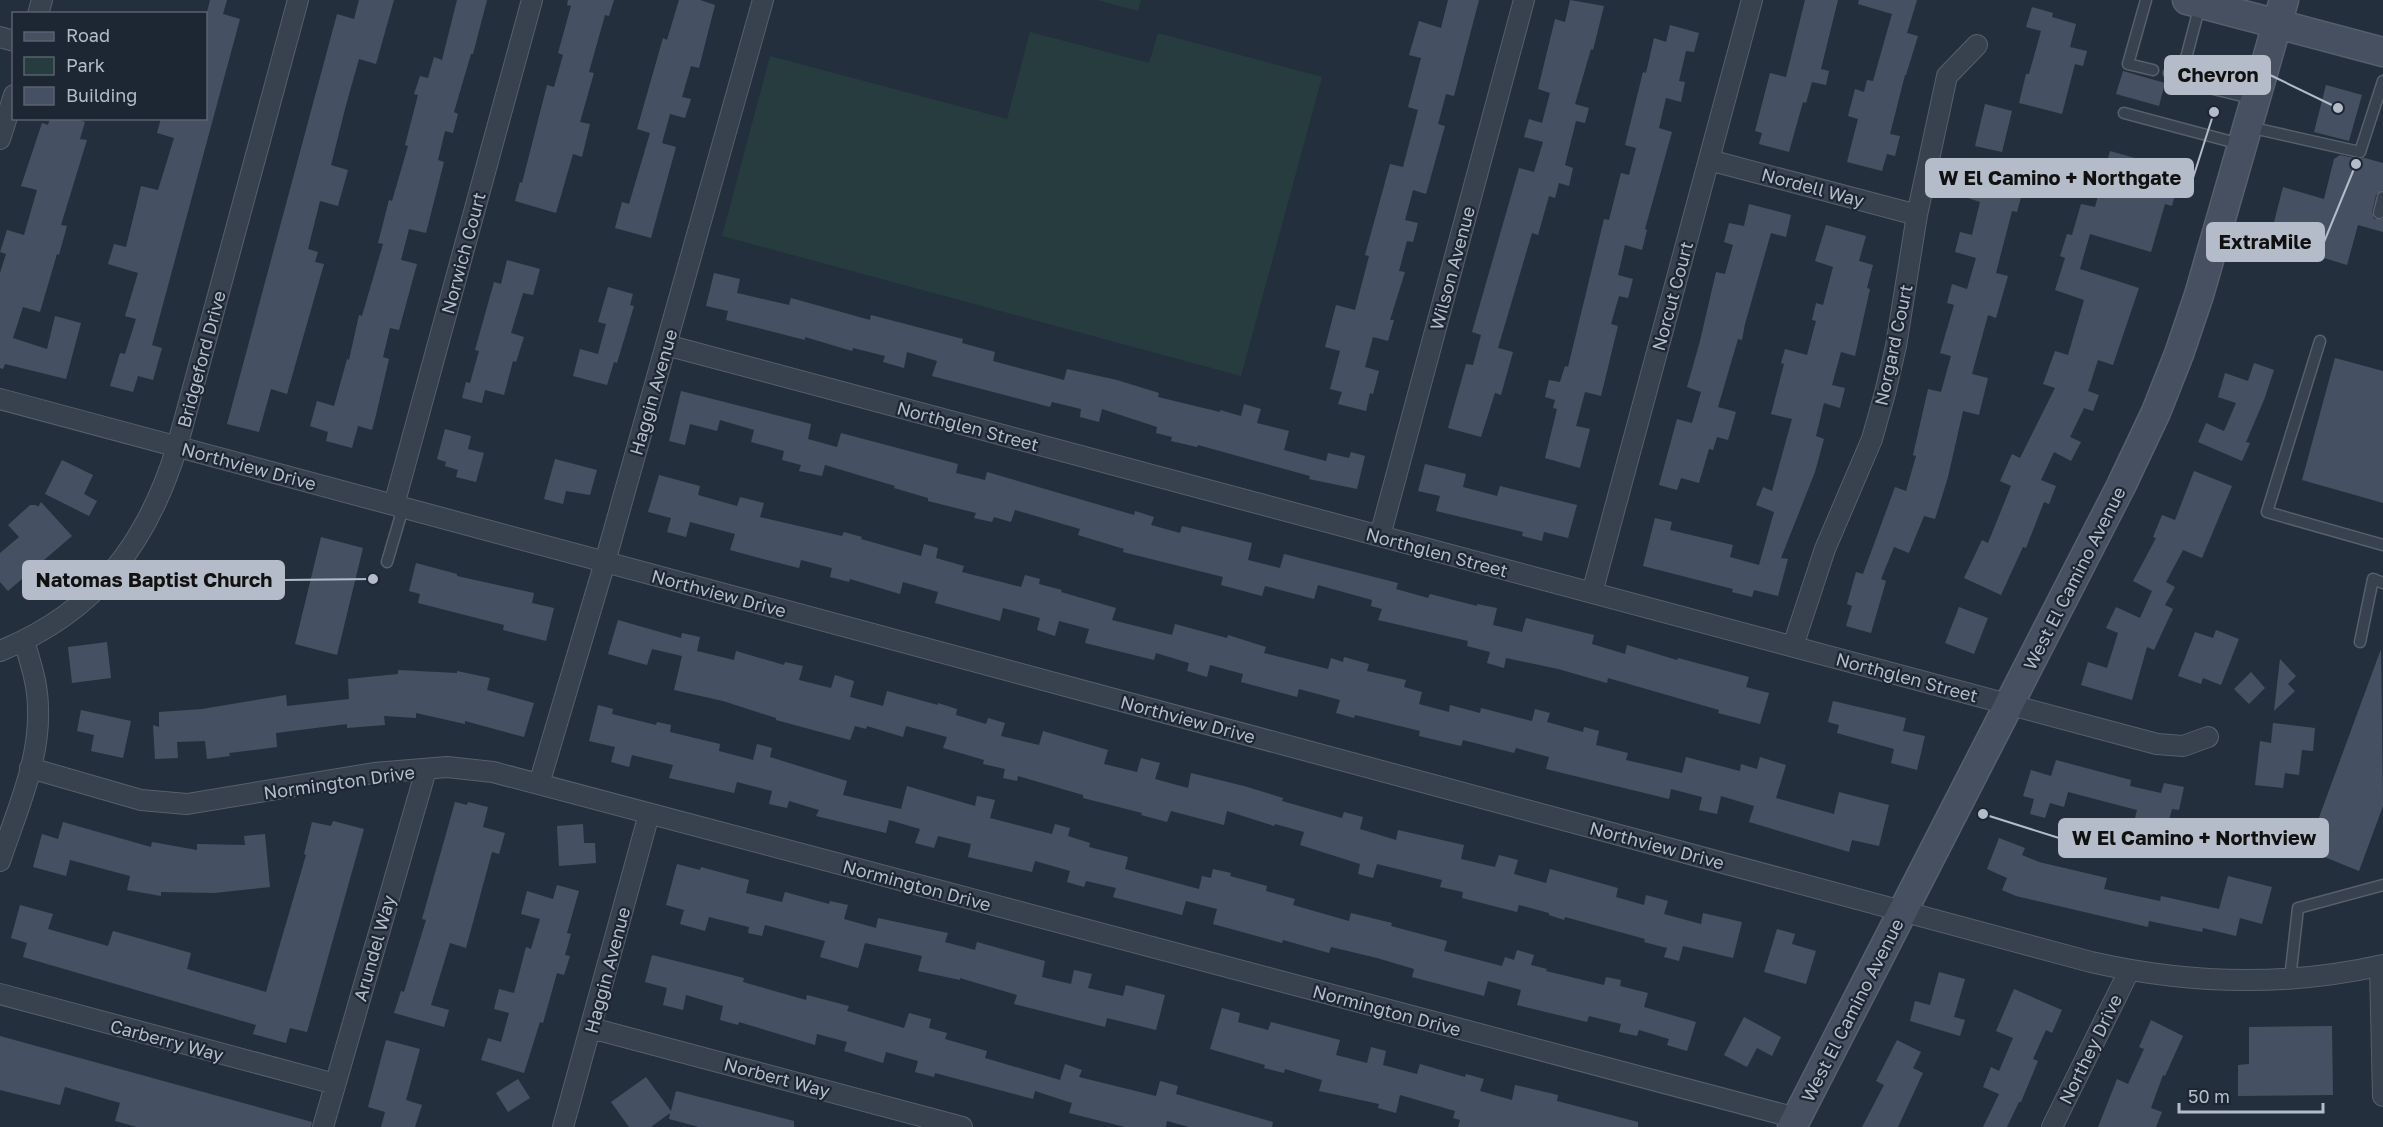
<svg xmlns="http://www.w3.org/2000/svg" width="2383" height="1127" font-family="'Golos Text',sans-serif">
<rect width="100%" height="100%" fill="#242f3e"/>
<!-- green -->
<path fill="#263c3f" d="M1097,0H1141L1138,11Z
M1030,32L1149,63L1158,33L1322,77L1241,376L722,236L770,56L1007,119Z"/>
<!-- building -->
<path fill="#455162" d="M210,0H227L223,14L240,19L152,345L162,348L153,380L138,376L133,392L110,386L120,353L125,354L136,319L125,316L138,273L108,264L114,244L126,247L141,186L158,190L174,138L157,133L161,118H206V16Z
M359,0H394L376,64L359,59L346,105L331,165L348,170L338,206L320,201L308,249L318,252L315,262L324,264L287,394L271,389L259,432L227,424L337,14L354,19Z
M457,0H487L473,54H471L454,112L458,114L453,133L445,131L438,160L444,162L426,233L409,229L401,260L417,264L399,330L390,328L383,357L389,359L376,415L372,430L358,426L352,448L326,441L328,432L310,426L317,401L334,406L347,359L349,360L359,315L362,316L383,244L378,243L389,200L392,201L408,146L405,145L418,95L414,94L420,76L428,78L434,57L442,60Z
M568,0H614L609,16L605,15L589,72L594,73L580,122L590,124L582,157L573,154L556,213L515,201L520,182L522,183L547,85L554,87L563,55L558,53L571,6L567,5Z
M679,0H700L715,5L699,68L691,66L682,97L691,99L685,118L670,114L662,143L676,147L651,238L615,228L622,202L629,204L650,133L637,129L663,38L667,40Z
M1448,0H1479L1454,96L1446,94L1438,124L1445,126L1426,194L1413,190L1405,220L1418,223L1413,242L1407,241L1399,271L1405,272L1390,320H1394L1388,341L1373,337L1365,367L1379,371L1373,394L1370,393L1366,411L1338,404L1342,392L1330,389L1340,351L1325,347L1336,305L1355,310L1369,256L1365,255L1390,164L1403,167L1418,110L1408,107L1421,58L1409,55L1419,21L1441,28Z
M1570,0L1604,6L1593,50L1591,49L1575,104L1589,108L1585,123L1576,121L1565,165L1573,168L1569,186L1559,183L1555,198L1549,196L1538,235L1532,233L1498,348L1513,352L1501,395L1495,393L1481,437L1448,428L1466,364L1473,365L1481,335L1472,332L1519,168L1534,172L1543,142L1524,137L1529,119L1542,123L1550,93L1538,89L1555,19L1565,22Z
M1805,0H1838L1821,69L1829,71L1826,85L1812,82L1806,103L1803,102L1789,152L1759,144L1762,133L1755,131L1770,73L1786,77Z
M1859,0H1917L1907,33L1918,36L1906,75H1905L1890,134L1900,136L1895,156L1887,154L1882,171L1847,162L1858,119L1848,116L1855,89L1864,92L1867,80L1873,81L1892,14L1858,4Z
M2032,7L2053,13L2052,17L2076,24L2070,47L2087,51L2083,66L2075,64L2062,114L2019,103L2026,74H2029L2041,31L2026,27Z
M1670,25L1699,33L1694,52L1686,51L1679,81L1685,82L1681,102L1666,98L1659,128L1672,132L1645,229L1647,230L1642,250L1625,245L1618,275L1633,279L1628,298L1619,296L1611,324L1618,326L1601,396L1585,392L1576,426L1590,429L1580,468L1545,458L1557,409L1553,408L1555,400L1545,397L1549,380L1560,382L1565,366L1568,367L1604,219L1609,220L1621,173L1629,175L1636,148L1625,145L1643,72L1646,73L1654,38L1666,42Z
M2123,71L2165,83L2159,106L2116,94Z
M2326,85L2362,95L2349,141L2314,132Z
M1985,104L2012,111L2002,152L1975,146Z
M50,118H74L85,122L80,139L87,140L61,225L67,226L59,255L57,254L40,312L23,307L13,338L47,349L55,316L81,323L66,379L5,364L3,369L0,368V273L6,254L0,252L7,230L24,235L37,190L21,186L42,123L48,125Z
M2110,151L2181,171L2172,206L2165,204L2151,252L2090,234L2080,269L2139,288L2113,365L2098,360L2088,391L2099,395L2093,411L2084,408L2070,437L2081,442L2071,461L2054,452L2041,480L2056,486L2049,504L2044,502L2026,548L2023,547L2001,595L1964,578L1982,540L1988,543L2011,486L2000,481L2012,454L2020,458L2055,388L2043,384L2055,351L2068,355L2084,300L2055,290L2065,258L2060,256L2067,234L2072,235L2081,204L2095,207Z
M2340,155L2359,159L2365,158L2383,163V190L2376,195L2372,212L2374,219H2383V232L2358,225L2347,265L2298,250L2302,234L2273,226L2283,187L2324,199L2334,159Z
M1990,161L2028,172L2017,212L2012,211L1996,273L2008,276L1996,318L1988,315L1972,374L1988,378L1979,415L1963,411L1948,477L1935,519L1924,516L1909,553L1894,547L1881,579L1886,581L1871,633L1846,626L1852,606L1847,604L1856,572L1863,574L1895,487L1906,491L1916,456L1913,455L1928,389L1941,392L1951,356L1940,353L1954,305L1947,303L1952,284L1967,289L1976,258L1955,252L1960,232L1972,235L1980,202L1965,197L1969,182L1983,186Z
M1749,204L1791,215L1786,237L1771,233L1745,324L1742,340L1738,339L1718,407L1736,412L1728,440L1717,437L1713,450L1709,449L1699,483L1681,478L1677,490L1659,485L1677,419L1692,423L1701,392L1687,387L1700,341L1716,272L1725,274L1733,245L1724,242L1729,223L1744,226Z
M1826,225L1866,236L1859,261L1873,265L1867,288L1870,289L1855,356L1841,352L1832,385L1845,388L1840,408L1824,403L1816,436L1824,439L1815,472L1781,558L1788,559L1778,596L1754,590L1752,597L1732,592L1733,589L1643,566L1655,518L1672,522L1670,530L1733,545L1730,557L1759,565L1774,512L1756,505L1763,487L1772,491L1792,419L1771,414L1784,364L1781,363L1785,349L1807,355L1816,321L1812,320L1816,303L1823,305L1833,267L1815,261Z
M507,260L540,269L533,295L523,293L511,333L524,337L516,362L513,361L504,395L485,390L482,403L462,398L466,382L470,383L479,351L475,350L494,282L501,284Z
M714,273L740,279L737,293L789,305L791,298L870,320L871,315L963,339L962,343L995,352L993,361L1064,380L1067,369L1117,380L1159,393L1158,397L1220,412V410L1241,416L1244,404L1261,409L1257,423L1289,431L1284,450L1326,461L1328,453L1349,458L1351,452L1365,456L1357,489L1309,479L1310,476L1198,445L1197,447L1171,441L1172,437L1156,433L1157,427L1102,409L1099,422L1080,417L1081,409L1052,402L1050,407L932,376L937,361L907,352L904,368L883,362L885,356L853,348L852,351L805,337V340L726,320L728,311L706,306Z
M608,287L633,294L630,305L634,306L617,363L614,362L607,385L573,376L580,349L598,354L606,324L598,322Z
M2335,358L2383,371V503L2302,480Z
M2254,363L2274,370L2264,400L2246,442L2250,443L2242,461L2198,442L2206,423L2224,431L2236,403L2218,397L2225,373L2248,381Z
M681,391L811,424L808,439L837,447L841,433L958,464L956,473L985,480L987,472L1134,515L1135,511L1154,517L1151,525L1180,533L1182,526L1252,543L1248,560L1280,568L1284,554L1398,583L1396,589L1428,598L1430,594L1477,606V604L1497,608L1493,625L1522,632L1526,618L1594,635L1592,644L1625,654L1627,645L1677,660L1678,658L1749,677L1746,687L1769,693L1760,724L1718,713L1719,710L1608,678L1607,683L1558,669L1506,658L1504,668L1487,663L1490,652L1467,646L1468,641L1378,620L1382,609L1371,606L1372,600L1318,585L1314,599L1265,586L1262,596L1221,585L1223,577L1123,552L1124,549L1078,535L1080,529L1015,510L1011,522L994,517L992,522L974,518L976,513L928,501V498L894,488L895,486L825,465L822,476L799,471L801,465L782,460L784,451L751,442L754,430L720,420L717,431L690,424L685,445L669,441Z
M445,429L471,436L468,449L484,453L476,482L456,477L458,470L445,466L446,462L437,459Z
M555,459L597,470L590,495L566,491L563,504L544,499Z
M62,460L93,475L84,494L97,501L89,516L45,494Z
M1425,464L1466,474L1463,487L1497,496L1500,486L1577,505L1568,538L1544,532L1542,541L1522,536L1523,532L1436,511L1440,496L1418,491Z
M2194,471L2232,486L2202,558L2183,550L2166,582L2175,587L2165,605L2173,609L2154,650L2147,647L2132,700L2081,685L2088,662L2107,668L2118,633L2106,628L2116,607L2140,618L2152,591L2133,581L2156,538L2153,537L2162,515L2175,520Z
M659,475L700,486L698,495L737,506L740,497L764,503L760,517L842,536L844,532L862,537L861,539L921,556L924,544L938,548L936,558L964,566L962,572L1021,587L1025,575L1040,579L1039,584L1062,590L1061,592L1116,608L1112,620L1172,635L1175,624L1227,638L1228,635L1266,647L1264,653L1328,669L1331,658L1343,662L1344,657L1369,664L1367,671L1406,680L1404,687L1422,692L1419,704L1449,712L1450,705L1480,713L1481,708L1532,721L1535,709L1550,713L1547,722L1583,732L1584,727L1599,731L1596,745L1628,753L1626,760L1682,773L1686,757L1740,771L1741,764L1757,769L1760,757L1786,765L1776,798L1834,814L1839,792L1889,805L1879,846L1852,840L1849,852L1749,822L1754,806L1721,796L1717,814L1699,810L1702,797L1671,789L1669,799L1546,769L1549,757L1516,748L1514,753L1463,740L1461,746L1419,736L1420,731L1355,715L1354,718L1336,713L1340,700L1299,689L1297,697L1241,682L1243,674L1210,665L1207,677L1187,671L1189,663L1156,653L1154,660L1085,643L1089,629L1059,621L1055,636L1037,630L1040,618L1003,608L1000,621L935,603L938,592L903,582L900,594L850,579L849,582L830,577L832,568L801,560L799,568L763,559L730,550L735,534L690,522L686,537L667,532L671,518L648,512Z
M41,502L72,536L8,591L0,582V553L19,537L8,525L30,505H36L38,507Z
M321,537L363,548L337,655L295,644Z
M416,563L457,574V576L534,593L532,603L554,608L546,641L503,630L504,625L418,603L420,594L409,591Z
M1959,607L1988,618L1974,654L1945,643Z
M618,620L681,638L682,633L700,637L697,651L734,660L736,651L784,665L785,662L803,666L799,680L831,688L835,675L854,681L850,697L883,706L887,691L938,705V703L957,709L956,715L986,724L988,718L1005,723L1001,736L1039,745L1043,731L1108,750L1104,764L1137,772L1141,758L1160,763L1155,779L1188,788L1191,773L1244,786L1283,798L1282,801L1342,818L1344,812L1363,817L1360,829L1396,840L1398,830L1464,845L1461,859L1495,867L1499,855L1518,860L1514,874L1546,883L1550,869L1618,888L1616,897L1644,905L1646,895L1668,901L1664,914L1701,924L1703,913L1742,922L1733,958L1683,946L1679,961L1664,957L1667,948L1644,942L1645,939L1565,917L1564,920L1549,915V913L1519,905L1517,912L1462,898L1463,892L1440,887L1442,880L1377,864L1373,878L1358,874L1360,864L1300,845L1304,832L1275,824L1274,826L1227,811L1224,825L1171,811L1167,822L1141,815L1142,813L1083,798V795L1018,776L1017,781L1003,778L1005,769L983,764L984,760L943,748L947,737L906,726L903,737L867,726L866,729L855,726L850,740L776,720V718L723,701L674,690L682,656L652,649L647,665L608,654Z
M2216,630L2239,639L2221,685L2203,678L2201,684L2178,676L2195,632L2213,638Z
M107,642L111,678L72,683L68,647Z
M2381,649L2383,806L2359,871L2307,850Z
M2280,659L2296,676L2288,684L2295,691L2274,711Z
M398,670L457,673V671L490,678L487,690L534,703L524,737L465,721V724L416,713V718L384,716L385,725L347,728V724L276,733L277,747L229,753L230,756L207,759L205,741L177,742L178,758L155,759L153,725L159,727V712L202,709L286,695L287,706L349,699L348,679L398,674Z
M2251,672L2265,688L2249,704L2234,689Z
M1833,701L1906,718L1903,731L1925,736L1917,770L1891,763L1894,749L1837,733L1839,725L1828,722Z
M598,705L613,709L612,714L656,725L657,722L671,725L670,732L720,744L719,751L753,760L757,744L772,748L770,757L847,781L843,795L901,809L907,786L975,806L977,796L995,800L990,818L1052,834L1055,824L1070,828L1068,836L1090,843L1089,847L1128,857L1125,869L1199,889L1202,876L1211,878L1213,869L1231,873L1230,876L1267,886L1266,891L1295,899L1293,905L1349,921L1351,913L1392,923L1391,926L1447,941L1444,951L1502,966L1505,957L1514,960L1517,950L1534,955L1531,965L1547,969L1546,971L1604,985L1606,977L1621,980L1620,986L1648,993L1644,1007L1696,1022L1687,1051L1667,1045L1669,1039L1639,1030L1637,1036L1619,1032L1621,1024L1589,1016L1587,1022L1517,1005L1521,990L1488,981L1484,996L1412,977L1414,969L1377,958L1331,947L1329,953L1283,940L1282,943L1213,924L1217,909L1186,901L1182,915L1113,897L1116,888L1086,881L1084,887L1067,882L1070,871L1035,861L1032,872L968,857L971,844L938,836L934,848L915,843L920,829L889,820L886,833L816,816L819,810L789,801L787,808L769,804L772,791L737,782L734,793L669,778L673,765L632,755L629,767L611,762L615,747L589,741Z
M81,710L131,721L123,758L91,751L94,735L77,731Z
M2273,723L2315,728L2313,751L2302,750L2299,775L2285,773L2283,788L2255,785L2260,741L2271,743Z
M2056,760L2131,780L2130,786L2161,793L2164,783L2184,787L2179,810L2172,809L2163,844L2130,837L2137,810L2068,792L2064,807L2050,803L2045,818L2030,814L2034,799L2023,796L2031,770L2051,776Z
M455,802L467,805L468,802L488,807L483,827L505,833L499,854L492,852L466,948L450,943L431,1005L449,1010L444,1027L394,1013L401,991L404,992L426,920L422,919Z
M333,821L364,829L307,1032L290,1028L286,1043L253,1034L256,1025L23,957L27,943L11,938L20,905L53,914L48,929L108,946L113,931L191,953L187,969L266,992L306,855L304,854L312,822L331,826Z
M63,822L151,847L152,842L197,850V844L245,845L244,836L265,834L270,887L214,893L161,892V896L127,890L130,876L70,860L66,876L33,867L42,834L58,839Z
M583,824L584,843H595L596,863L559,866L557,826Z
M1999,838L2025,848L2022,855L2039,862L2107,878L2104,889L2160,901L2161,896L2219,909L2228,876L2272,887L2262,924L2240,918L2236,936L2203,928L2202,932L2149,921L2148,927L2016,896L2002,890L2007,878L1987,869Z
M677,864L700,870L701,867L749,880L746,893L782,902L785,892L829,904L830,901L848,905L844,919L876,928L878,918L948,933L945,942L975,950L977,942L1045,961L1042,977L1071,984L1074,970L1092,974L1088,988L1123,996L1126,985L1165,995L1156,1030L1107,1018L1105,1027L1014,1004L1017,995L960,978V980L918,971L922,956L865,943L858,968L820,957L825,941L765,925L762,936L748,933L749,927L709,917L705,931L680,924L684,910L666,905Z
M557,885L579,891L567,933L571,934L565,955L570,956L564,975L557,973L543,1023L540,1022L524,1073L481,1060L488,1038L501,1042L509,1013L494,1009L499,989L514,993L526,947L531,949L540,919L521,914L527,891L553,899Z
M1777,929L1795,934L1792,944L1816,951L1806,984L1764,972Z
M652,955L744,978L743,982L806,1000L807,995L849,1006L847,1011L904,1028L909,1013L931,1019L929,1028L947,1033L945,1039L987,1051L985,1058L1060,1080L1065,1064L1082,1070L1079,1077L1156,1096L1160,1081L1178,1086L1176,1094L1273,1122L1272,1127H1189L1167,1121L1166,1127H1125L1069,1113L1072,1103L1035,1091L1033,1099L935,1073L934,1077L915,1072L918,1061L886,1052L883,1063L844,1051L847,1042L817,1034L815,1045L739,1022L738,1025L720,1020L723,1006L686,995L683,1010L663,1005L667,988L645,982Z
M1939,972L1965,979L1954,1017L1965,1020L1960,1036L1910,1021L1915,1001L1930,1005Z
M2014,989L2062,1010L2052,1033L2046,1030L2033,1059L2038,1061L2021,1102H2019L2007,1127H1983L1999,1094L1983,1087L1991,1067L1999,1071L2013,1038L1996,1031Z
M1222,1008L1240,1013L1238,1022L1268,1030L1271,1022L1340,1040L1336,1055L1367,1063L1371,1047L1386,1051L1383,1065L1417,1074L1420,1064L1465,1077L1466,1074L1484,1079L1480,1091L1512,1100L1515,1085L1558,1095L1557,1101L1638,1122V1127H1458L1460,1120L1453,1118L1455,1111L1400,1095L1396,1113L1378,1108L1379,1104L1319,1091L1322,1080L1285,1069L1284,1073L1264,1068L1265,1065L1210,1049Z
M1744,1017L1781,1037L1772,1056L1757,1048L1747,1067L1724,1055Z
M2151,1020L2183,1036L2165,1076L2163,1075L2151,1108L2162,1112L2156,1127H2098L2117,1079L2128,1084L2144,1049L2139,1047Z
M2332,1026L2333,1095L2238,1096V1065L2249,1064V1027Z
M0,1036L312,1122L311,1127H137L115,1121L120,1103L65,1087L60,1105L0,1090Z
M386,1040L420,1049L406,1100L422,1105L415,1127H381L385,1112L368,1107Z
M1897,1040L1921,1052L1913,1068L1923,1073L1898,1127H1862L1884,1085L1876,1081Z
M646,1077L671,1111L676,1091L794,1121V1127H699L669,1119L670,1113L651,1127H629L611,1102Z
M518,1079L530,1098L508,1112L496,1093Z"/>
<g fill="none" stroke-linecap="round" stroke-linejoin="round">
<defs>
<path id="lane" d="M2146,0L2128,64L2153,70
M2200,5L2180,81L2255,99
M2169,73L2182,76
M2124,113L2240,144
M2249,127L2360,152L2383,81
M2379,213L2383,197
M2320,341L2267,512L2383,545
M387,562L403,508
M2360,642L2373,579L2383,583
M2290,979L2298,908L2383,885"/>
<path id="street" d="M38,14L42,0
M0,37L14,41
M0,139L14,95
M1709,160L1917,215
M666,345L2157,744L2183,746L2208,737
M0,399L2091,962C2188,984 2286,987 2383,965
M394,505L532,0
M1380,536L1524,0
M1592,593L1752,0
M1793,646L1825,549L1872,439L1885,393L1896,346L1917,215L1947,76L1977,45
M0,651C96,612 147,544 177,447L298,0
M30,768L141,800L187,804L374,773L447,767L493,772L1796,1118
M539,784L605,562L763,0
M0,861C16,813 40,761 38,709C38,685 31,664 24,641
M2380,966L2383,1096
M0,994L335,1084
M591,1028L962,1127
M323,1127L426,770
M563,1127L649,814
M2052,1127L2129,971"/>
<path id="secondary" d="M2187,0L2383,52
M1792,1127L2121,486L2156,412L2179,354L2199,295L2284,0"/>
</defs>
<!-- lane casing -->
<use href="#lane" stroke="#565f6c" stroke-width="13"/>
<!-- street casing -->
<use href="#street" stroke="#565f6c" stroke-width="22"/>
<!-- secondary casing -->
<use href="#secondary" stroke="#565f6c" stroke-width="31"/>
<!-- lane -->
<use href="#lane" stroke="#38414e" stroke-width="10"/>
<!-- street -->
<use href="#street" stroke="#38414e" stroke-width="20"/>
<!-- secondary -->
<use href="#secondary" stroke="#465061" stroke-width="28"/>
</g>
<g text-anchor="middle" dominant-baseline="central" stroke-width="4.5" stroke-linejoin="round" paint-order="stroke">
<!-- street labels -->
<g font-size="18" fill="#b4bcc9" stroke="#1d2633">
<text transform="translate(1813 187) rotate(15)">Nordell Way</text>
<text transform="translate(463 253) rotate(-75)">Norwich Court</text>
<text transform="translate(1452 268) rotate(-75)">Wilson Avenue</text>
<text transform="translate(1672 296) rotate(-75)">Norcut Court</text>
<text transform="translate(1893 345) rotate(-78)">Norgard Court</text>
<text transform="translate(201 359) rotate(-75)">Bridgeford Drive</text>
<text transform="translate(653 392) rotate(-74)">Haggin Avenue</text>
<text transform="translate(968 426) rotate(15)">Northglen Street</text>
<text transform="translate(249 466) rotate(15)">Northview Drive</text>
<text transform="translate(1437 552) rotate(15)">Northglen Street</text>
<text transform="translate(2074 578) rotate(-63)">West El Camino Avenue</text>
<text transform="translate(719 593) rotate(15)">Northview Drive</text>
<text transform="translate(1907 677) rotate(15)">Northglen Street</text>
<text transform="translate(1188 719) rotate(15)">Northview Drive</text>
<text transform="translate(339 782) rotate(-8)">Normington Drive</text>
<text transform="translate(1657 845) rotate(15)">Northview Drive</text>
<text transform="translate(917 885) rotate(15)">Normington Drive</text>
<text transform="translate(374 948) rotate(-74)">Arundel Way</text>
<text transform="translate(607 970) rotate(-75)">Haggin Avenue</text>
<text transform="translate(1387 1010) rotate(15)">Normington Drive</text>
<text transform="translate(1852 1010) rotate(-63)">West El Camino Avenue</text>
<text transform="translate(167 1040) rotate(15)">Carberry Way</text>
<text transform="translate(2090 1049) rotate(-64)">Northey Drive</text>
<text transform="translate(777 1077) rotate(15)">Norbert Way</text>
</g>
</g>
<!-- callouts -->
<path fill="none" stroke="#b4bcc9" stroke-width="2" d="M2338 108L2270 75M2214 112L2193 178M2356 164L2324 242M373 579L284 580M1983 814L2059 838"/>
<g fill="#b4bcc9" stroke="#1d2633" stroke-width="2">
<circle cx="2338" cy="108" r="6"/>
<circle cx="2214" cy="112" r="6"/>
<circle cx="2356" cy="164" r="6"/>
<circle cx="373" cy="579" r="6"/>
<circle cx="1983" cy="814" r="6"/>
</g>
<g fill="#b4bcc9" stroke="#b4bcc9" stroke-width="2">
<rect x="2165" y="56" width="105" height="38" rx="6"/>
<rect x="1926" y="159" width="267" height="38" rx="6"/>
<rect x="2207" y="223" width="117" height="38" rx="6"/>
<rect x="23" y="561" width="261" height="38" rx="6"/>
<rect x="2059" y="819" width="269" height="38" rx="6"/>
</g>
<g font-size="20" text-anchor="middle" font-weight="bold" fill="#111">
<text x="2218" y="82">Chevron</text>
<text x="2060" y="185">W El Camino + Northgate</text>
<text x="2265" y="249">ExtraMile</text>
<text x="154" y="587">Natomas Baptist Church</text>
<text x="2194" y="845">W El Camino + Northview</text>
</g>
<!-- legend -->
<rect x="12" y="12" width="195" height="108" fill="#1d2633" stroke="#59626f" stroke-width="1.5"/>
<rect x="24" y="32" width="30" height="9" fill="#465061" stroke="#59626f" stroke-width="1.5"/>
<text x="66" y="42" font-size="18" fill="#b4bcc9">Road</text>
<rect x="24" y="57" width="30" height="18" fill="#263c3f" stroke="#59626f" stroke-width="1.5"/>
<text x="66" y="72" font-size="18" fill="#b4bcc9">Park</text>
<rect x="24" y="87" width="30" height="18" fill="#455162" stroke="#59626f" stroke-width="1.5"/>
<text x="66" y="102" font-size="18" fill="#b4bcc9">Building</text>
<!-- scale -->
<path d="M2179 1103v9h144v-9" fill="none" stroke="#b4bcc9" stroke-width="3"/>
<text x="2188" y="1103" font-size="18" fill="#b4bcc9" stroke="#1d2633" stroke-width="4.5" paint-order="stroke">50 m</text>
</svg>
